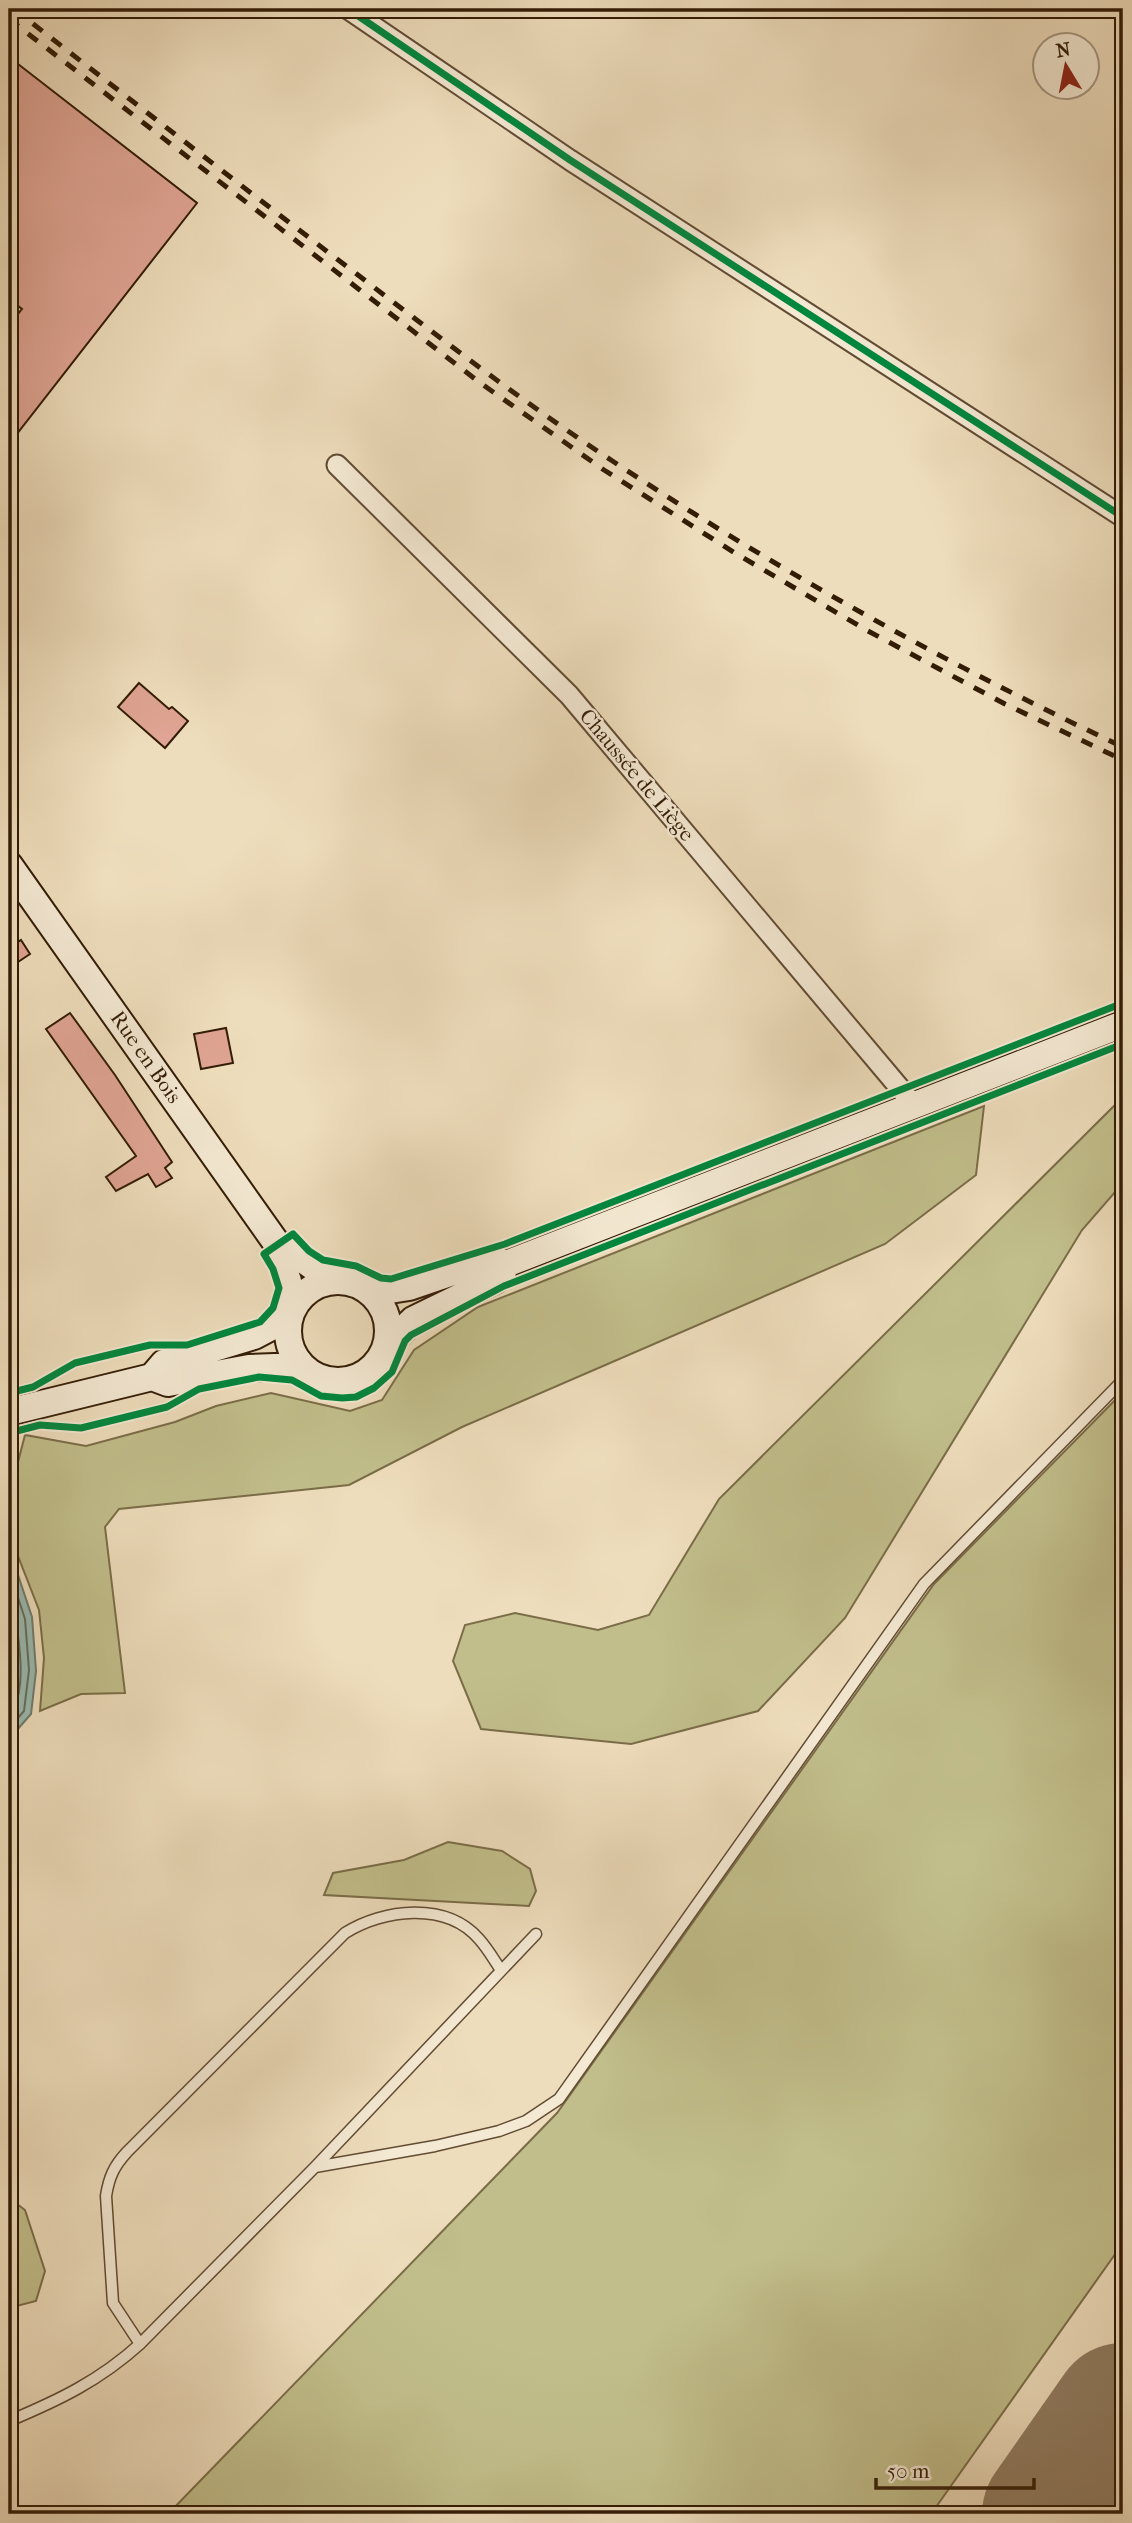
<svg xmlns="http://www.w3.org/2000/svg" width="1132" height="2523" font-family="'IM FELL French Canon',serif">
<rect width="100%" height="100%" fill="#eeddbc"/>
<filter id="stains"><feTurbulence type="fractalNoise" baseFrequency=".00286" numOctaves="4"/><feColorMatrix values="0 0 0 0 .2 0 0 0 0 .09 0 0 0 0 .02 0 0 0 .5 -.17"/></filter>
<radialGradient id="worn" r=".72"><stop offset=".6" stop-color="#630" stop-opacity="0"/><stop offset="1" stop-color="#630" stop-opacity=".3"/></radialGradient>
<!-- green -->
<path fill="#c1be8b" stroke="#7a6d48" stroke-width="2" d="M1123,1097V1183L1082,1230L845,1618L758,1711L631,1744L481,1729L453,1661L465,1625L515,1613L598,1630L649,1615L719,1499Z
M984,1106L976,1175L885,1244L462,1427L349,1485L119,1509L105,1527L125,1693L81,1694L40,1711L44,1658L39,1610L9,1533V1497L25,1435L86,1446L175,1422L216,1406L271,1393L350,1411L382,1400L414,1350L478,1307Z
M1123,1392V2243L931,2514H168L557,2113L934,1584Z
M448,1842L502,1851L530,1869L536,1891L529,1906L324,1895L333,1873L404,1860Z
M9,2198L25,2210L45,2271L36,2301L9,2308Z"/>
<!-- water -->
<path fill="#99bbb2" stroke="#707b6d" stroke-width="2" d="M9,1548L32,1617L36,1671L31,1714L9,1739Z"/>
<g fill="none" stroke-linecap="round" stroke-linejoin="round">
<!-- shore -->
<path stroke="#666c5c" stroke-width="2" d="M9,1570L25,1619L29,1670L24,1711L9,1728
M9,1597C18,1625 30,1691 9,1715"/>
<!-- taxiway -->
<path stroke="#907c61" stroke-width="58" d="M1013,2514C1018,2507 1023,2497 1032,2493C1056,2483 1088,2497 1104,2514"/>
<!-- runway -->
<path stroke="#907c61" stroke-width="142" d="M1053,2514L1123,2414"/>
</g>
<!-- building -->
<path fill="#dfa493" stroke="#331c06" stroke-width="2" d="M9,57L197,203L9,444V325L22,309L9,299Z
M139,683L169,709L172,707L188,721L165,748L118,707Z
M21,940L30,954L9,968V948Z
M70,1013L115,1075L172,1162L165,1168L172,1178L156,1187L148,1174L116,1191L106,1177L136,1156L46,1029Z
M226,1028L233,1063L201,1069L194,1034Z"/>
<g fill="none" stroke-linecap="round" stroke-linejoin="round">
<defs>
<path id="lane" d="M315,2167L435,2146L499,2131L526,2121L559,2099L924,1584L1123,1380
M140,2344L113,2303L106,2196C109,2177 114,2166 127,2152L345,1933C383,1909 446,1901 479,1939C488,1949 494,1960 501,1970
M9,2421C59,2400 99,2381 140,2344L315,2167L536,1934"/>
<path id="street" d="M348,9L570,160L1123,517
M337,465L569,695L914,1105"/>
<path id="secondary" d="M9,865L282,1251L281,1261L288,1281L292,1310
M282,1251L294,1253L319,1271L345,1281
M288 1331a50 50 0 1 1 100 0a50 50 0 1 1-100 0Z
M365,1289L390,1290L409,1287L491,1259L506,1264L1123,1024
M387,1345L413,1320L495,1280L501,1276L506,1264
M152,1377L164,1363L254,1336L271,1327L292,1310
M9,1412L152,1377L168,1383L249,1368L302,1366"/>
</defs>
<!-- lane casing -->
<use href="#lane" stroke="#624c34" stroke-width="13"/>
<!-- street casing -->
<use href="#street" stroke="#624c34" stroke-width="23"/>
<!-- secondary casing -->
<use href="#secondary" stroke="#331c06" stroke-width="30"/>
<!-- lane -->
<use href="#lane" stroke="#f4e9d3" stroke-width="10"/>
<!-- street -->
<use href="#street" stroke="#f4e9d3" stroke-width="19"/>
<!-- secondary -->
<use href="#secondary" stroke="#f4e9d3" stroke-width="26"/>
<!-- rail -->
<path stroke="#331c06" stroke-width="5" stroke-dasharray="12 12" stroke-linecap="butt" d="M14,9C127,97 240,185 354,272C439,337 524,403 614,462C777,570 947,664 1123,747
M9,19L479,382L604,470L735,553L868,631L1005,704L1123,760"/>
<defs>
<path id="cycleway" d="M348,9L570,160L1123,517
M9,1393L33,1387L75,1363L150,1345H187L260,1322L273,1308L279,1288L273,1269L264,1254L293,1234L309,1251L323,1260L356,1266L381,1278L391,1279L505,1244L1123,1003
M9,1433L40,1425L81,1428L167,1407L199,1389L259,1377L292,1380L321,1396L342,1398L356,1397L374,1388L392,1372L405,1341L411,1335L504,1286L1123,1044"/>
</defs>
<!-- cycleway casing -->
<use href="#cycleway" stroke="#f4e9d3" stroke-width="11"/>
<!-- cycleway -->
<use href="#cycleway" stroke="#00873e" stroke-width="7"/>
</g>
<g text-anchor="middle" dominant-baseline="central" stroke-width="5" stroke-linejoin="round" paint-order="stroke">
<!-- street labels -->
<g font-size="21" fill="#331c06" stroke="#f4e9d3">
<text transform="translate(637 775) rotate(50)">Chaussée de Liège</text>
<text transform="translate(146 1057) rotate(55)">Rue en Bois</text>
</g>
</g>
<!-- margin -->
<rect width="1132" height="2523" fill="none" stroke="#eeddbc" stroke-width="35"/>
<rect x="10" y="10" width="1111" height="2502" fill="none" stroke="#331c06" stroke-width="3.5"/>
<rect x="18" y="18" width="1097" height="2488" fill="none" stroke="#331c06" stroke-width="2"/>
<!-- north arrow -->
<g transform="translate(1066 66) rotate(350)"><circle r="33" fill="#f4e9d3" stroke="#a79781" stroke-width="2"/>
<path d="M0-5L12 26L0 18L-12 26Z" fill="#8f2418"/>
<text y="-10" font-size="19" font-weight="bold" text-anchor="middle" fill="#331c06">N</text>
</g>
<!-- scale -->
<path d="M876 2478v10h158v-10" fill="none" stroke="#331c06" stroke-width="3.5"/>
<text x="887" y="2478" font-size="21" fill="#331c06" stroke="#f4e9d3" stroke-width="5" paint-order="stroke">50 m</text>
<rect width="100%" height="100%" filter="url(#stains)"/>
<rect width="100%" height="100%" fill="url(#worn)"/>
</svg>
